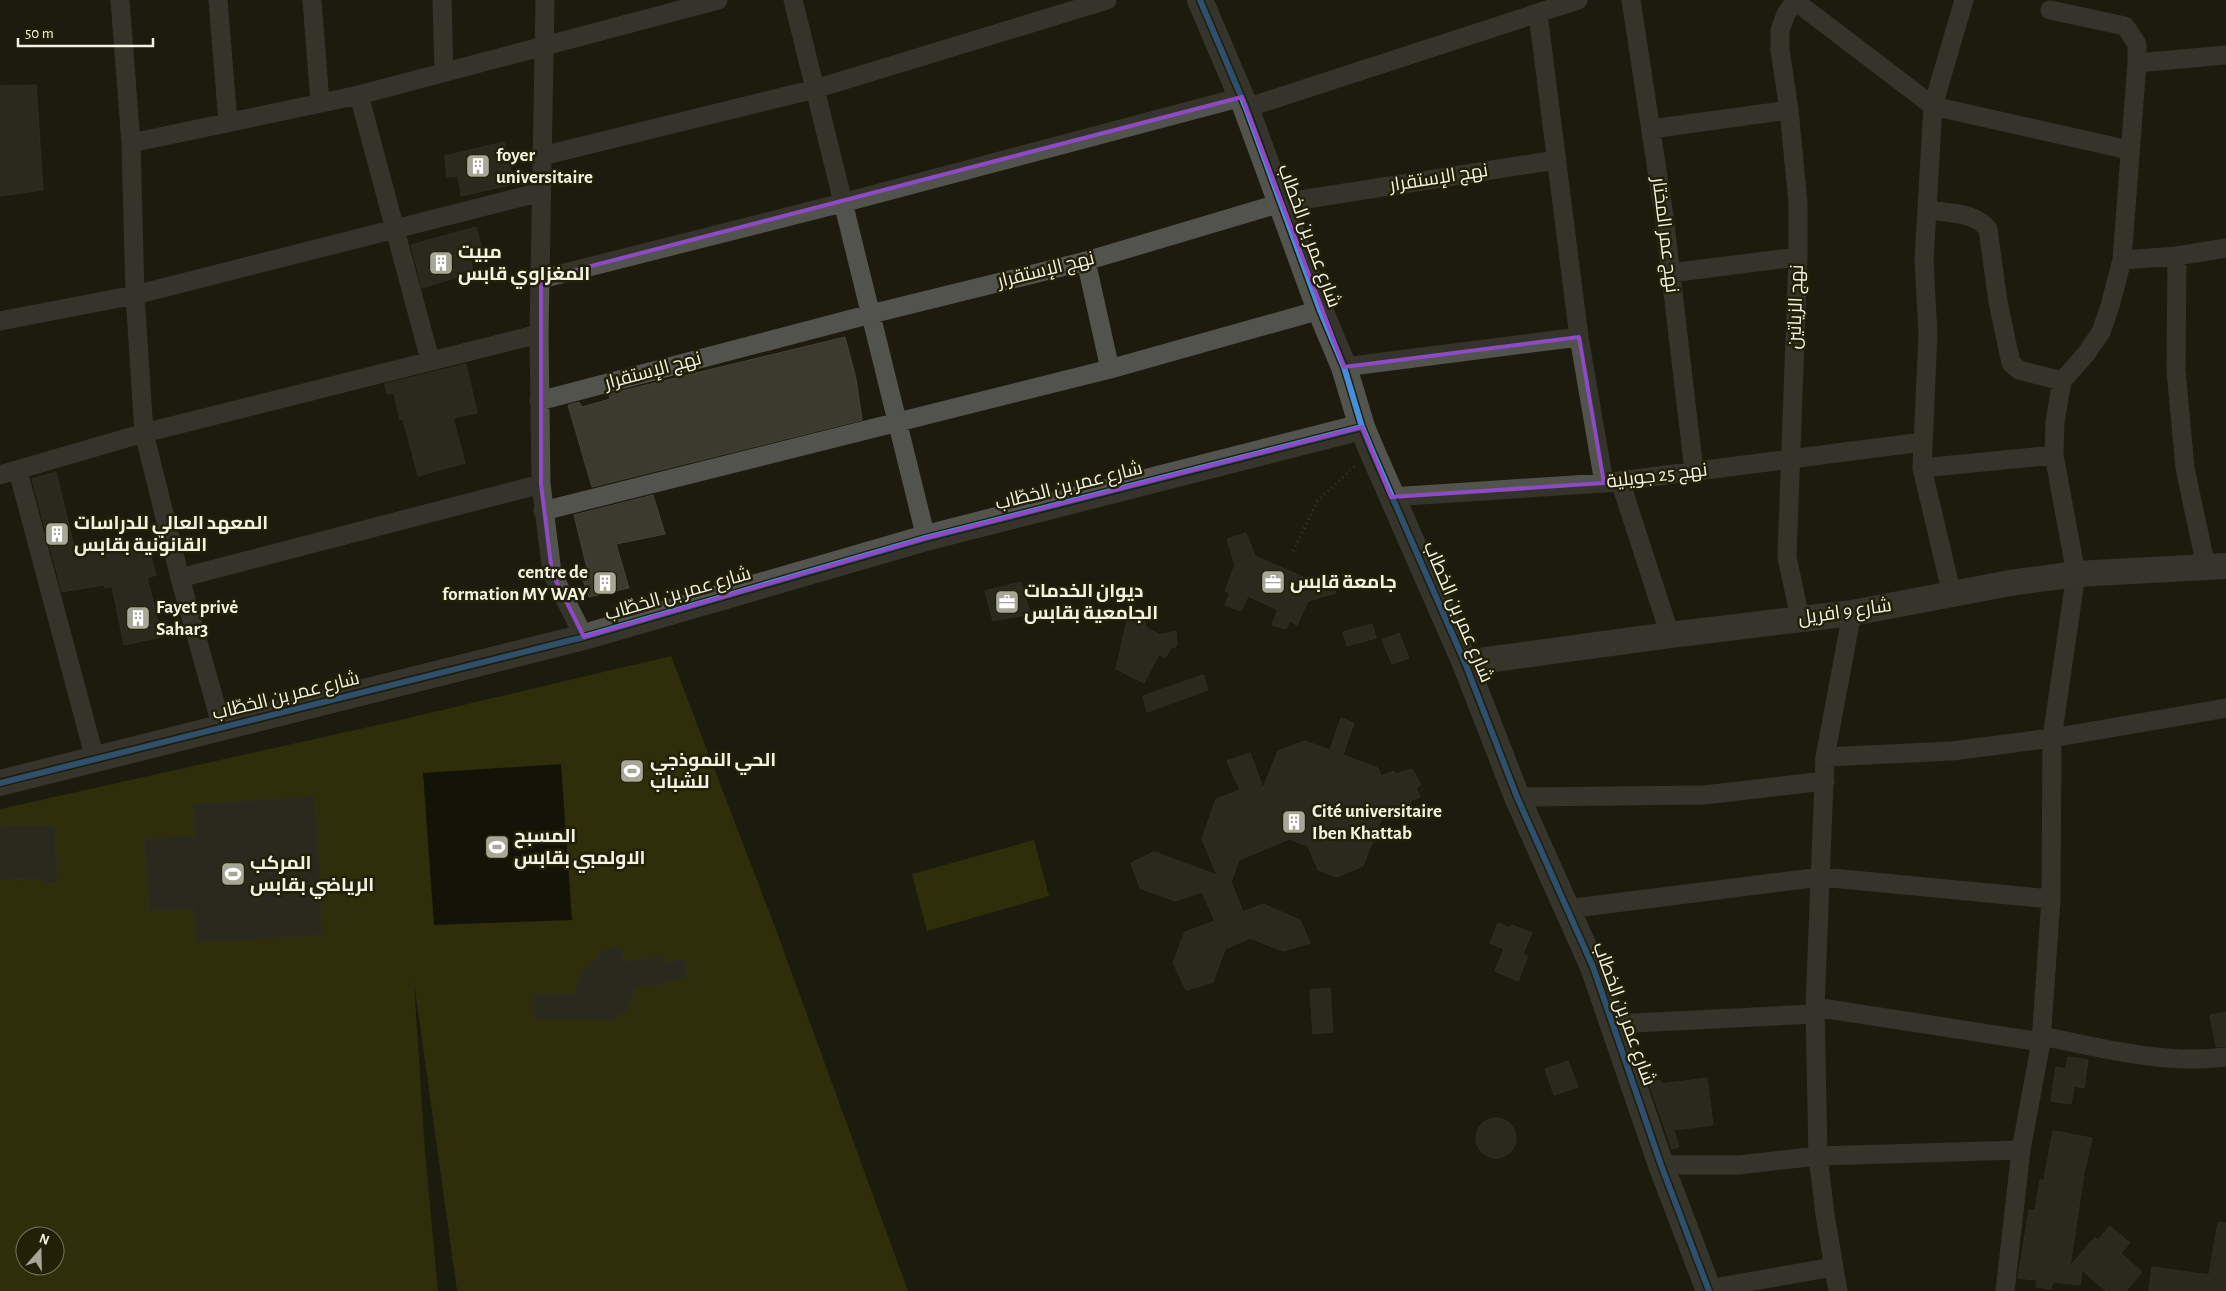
<svg xmlns="http://www.w3.org/2000/svg" width="2226" height="1291" font-family="'Alegreya Sans',Cairo,sans-serif">
<rect width="100%" height="100%" fill="#1c1b0e"/>
<!-- green -->
<path fill="#474507" fill-rule="evenodd" d="M671,656L775,927L908,1291H457L414,982L425,1152L438,1291H0V809L400,720ZM25,1236H55V1266H25Z
M1034,840L1049,896L927,931L912,874Z"/>
<!-- water -->
<path fill="#0d0a01" d="M561,764L572,920L434,925L423,773Z"/>
<!-- building -->
<path fill="#3b3a2f" stroke="#454439" d="M36,85L43,190L0,196V86Z
M504,142L514,184L461,196L458,176L447,177L445,156Z
M476,227L482,250L470,254L473,272L422,288L411,245Z
M845,337L856,379L862,420L592,487L568,405L579,402L582,407L610,399L609,394Z
M466,364L477,413L453,418L465,463L418,476L403,419L400,420L394,393L387,394L385,384Z
M56,472L74,546L147,543L156,575L147,578L162,637L124,645L112,586L105,588L104,585L62,592L32,479Z
M653,495L665,534L616,544L629,588L589,597L582,577L589,576L574,515Z
M1246,533L1255,556L1312,581L1330,576L1336,593L1308,601L1297,625L1290,621L1286,629L1272,625L1278,610L1248,596L1241,611L1225,605L1230,593L1225,591L1235,565L1227,539Z
M1021,582L1030,614L993,621L985,591Z
M1141,614L1147,628L1160,635L1176,631L1177,646L1171,648L1165,658L1159,654L1144,683L1116,669L1128,616Z
M1372,624L1376,638L1347,646L1343,632Z
M1399,633L1409,658L1392,664L1382,640Z
M1203,675L1208,690L1147,712L1143,696Z
M1341,718L1354,723L1343,755L1378,768L1381,776L1394,771L1396,774L1412,769L1421,785L1416,788L1420,797L1411,800V805H1387L1363,866L1337,877L1318,870L1308,846L1289,839L1239,860L1231,882L1243,912L1263,904L1300,920L1310,943L1283,951L1250,938L1225,949L1213,982L1186,990L1173,963L1185,932L1215,921L1202,892L1175,901L1140,888L1131,863L1154,852L1217,875L1202,839L1216,799L1240,790L1227,761L1250,753L1263,788L1278,751L1305,741L1330,750Z
M315,797L322,935L196,942L194,909L149,911L144,839L195,836L193,804Z
M0,825H54L58,883H44V879L0,880Z
M1498,923L1510,928L1512,925L1532,933L1523,954L1528,956L1518,981L1495,971L1504,949L1490,943Z
M621,948L623,961L663,957V962L685,960L687,978L665,981L666,984L635,987L628,1009L622,1015L613,1018V1020H534V994H574L581,973L588,965L599,958V951Z
M1330,988L1333,1032L1313,1034L1310,990Z
M2226,1012V1046L2216,1047L2210,1015Z
M2068,1057L2088,1060L2084,1088L2074,1086L2071,1104L2051,1101L2056,1067L2066,1069Z
M1568,1061L1578,1087L1554,1095L1545,1069Z
M1707,1078L1713,1125L1674,1130L1679,1147L1672,1149L1649,1083L1660,1080L1661,1084Z
M1476 1138a20 20 0 1 1 40 0a20 20 0 1 1-40 0Z
M2053,1131L2092,1138L2084,1173L2070,1266L2095,1237L2098,1240L2110,1226L2130,1243L2121,1253L2142,1272L2126,1291H2106L2082,1270L2080,1285L2053,1282L2051,1289L2036,1287L2037,1280L2018,1278L2029,1210L2035,1211L2040,1180H2044Z
M2218,1222L2226,1223V1291H2149L2152,1267L2209,1275Z"/>
<g fill="none" stroke-linecap="round" stroke-linejoin="round">
<!-- path -->
<path stroke="#575650" stroke-width="3" stroke-dasharray="1 4" stroke-linecap="butt" d="M1293,551L1318,500L1355,466"/>
<!-- street -->
<path stroke="#53534e" stroke-width="19" d="M120,0L131,143L135,295L144,433L180,578L222,728
M218,0L228,122
M312,0L320,103
M442,0L444,71
M545,0L539,334L541,484L552,573L584,637
M793,0L926,538
M1631,0L1664,216L1694,471
M1796,0L1786,14L1780,30V50L1789,110L1798,203V257L1787,557L1800,618
M1795,1L1933,106L2129,150
M1538,14L1579,337L1604,483
M2137,63L2226,55
M359,95L430,360
M1246,108L1578,0
M1651,129L1789,110
M131,143L359,95L718,0
M542,156L815,89L1107,0
M1927,210C1949,213 1974,212 1988,229L1998,302L2011,363L2019,370L2062,381
M2177,256L2176,371L2185,468L2206,567
M2122,260L2177,256L2226,248
M1086,261L1110,369
M1670,273L1798,257
M541,279L842,203L1242,97
M0,321L135,295L541,192
M1344,367L1579,337
M539,401L871,314L1086,261L1281,203L1556,160
M1922,468L2054,455
M18,471L95,759
M0,475L144,433L539,334
M1620,481L1670,635
M1391,497L1604,483L1922,442
M543,511L1110,369L1320,310
M180,578L541,484
M1952,595L1922,468L1928,334L1924,260L1933,106L1964,0
M1825,757L1952,751L2052,738L2226,708
M1517,797L1704,795L1825,781
M1567,909L1821,877L2051,899
M1815,1007L2041,1042
M1614,1024L1815,1014
M2042,1036C2101,1048 2165,1065 2226,1057
M1661,1165H1738L1818,1156L2021,1150
M1708,1289L1833,1267
M1838,1291L1825,1215L1818,1156L1815,1007L1825,757L1852,613
M2005,1291L2021,1150L2041,1042L2051,899L2052,738L2076,574L2054,455L2055,422L2062,381L2086,354L2101,332L2110,306L2122,260L2137,63V44L2125,26L2050,10"/>
<!-- secondary -->
<path stroke="#54544e" stroke-width="26" d="M1200,0L1246,108L1320,310L1344,367L1362,427L1372,451L1465,663L1517,797L1593,967L1661,1165L1709,1291
M1465,663L1670,635L1852,613L2010,583L2076,574L2226,566
M0,783L584,637L926,538L1362,427"/>
<defs>
<path id="cycleway" d="M1200,0L1246,108L1320,310L1344,367L1362,427L1372,451L1465,663L1517,797L1593,967L1661,1165L1709,1291
M0,783L584,637L926,538L1362,427"/>
</defs>
<!-- cycleway casing -->
<use href="#cycleway" stroke="#222108" stroke-width="9"/>
<!-- cycleway -->
<use href="#cycleway" stroke="#468fdf" stroke-width="6"/>
</g>
<!-- marked area -->
<path d="M0 0H2226V1291H0ZM1242,97L1344,367L1579,337L1604,483L1391,497L1362,427L926,538L584,637L552,573L541,484V279Z" fill="#1c1b0e" fill-opacity=".55" fill-rule="evenodd"/>
<path fill="none" stroke="#8d4ac4" stroke-width="4" stroke-linejoin="round" d="M1242,97L1344,367L1579,337L1604,483L1391,497L1362,427L926,538L584,637L552,573L541,484V279Z"/>
<!-- icons -->
<defs>
<symbol id="building-square" viewBox="-11 -11 22 22"><rect x="-9" y="-9" width="18" height="18" rx="4" fill="#a7a798" stroke="#222108"/><path d="M-4-6H4V6H1V3H-1V6H-4ZM-2.5-4.3h1.7v1.8h-1.7ZM.8-4.3h1.7v1.8H.8ZM-2.5-1h1.7V.8h-1.7ZM.8-1h1.7V.8H.8Z" fill="#fff"/></symbol>
<symbol id="office-square" viewBox="-11 -11 22 22"><rect x="-9" y="-9" width="18" height="18" rx="4" fill="#a7a798" stroke="#222108"/><path d="M-6-3h4V-5.5h4V-3h4V5H-6ZM-1-4.5V-3h2v-1.5ZM-6 0V1H6V0Z" fill="#fff"/></symbol>
<symbol id="stadium-square" viewBox="-11 -11 22 22"><rect x="-9" y="-9" width="18" height="18" rx="4" fill="#a7a798" stroke="#222108"/><path d="M0-5a6.5 5 0 1 0 0 10a6.5 5 0 1 0 0-10ZM-3.5-1.8h7v3.6h-7Z" fill="#fff"/></symbol>
</defs>
<g fill-rule="evenodd">
<use href="#building-square" x="464" y="152" width="28" height="28"/>
<use href="#building-square" x="427" y="249" width="28" height="28"/>
<use href="#building-square" x="43" y="520" width="28" height="28"/>
<use href="#office-square" x="1259" y="568" width="28" height="28"/>
<use href="#building-square" x="591" y="569" width="28" height="28"/>
<use href="#office-square" x="993" y="588" width="28" height="28"/>
<use href="#building-square" x="124" y="604" width="28" height="28"/>
<use href="#stadium-square" x="618" y="757" width="28" height="28"/>
<use href="#building-square" x="1280" y="808" width="28" height="28"/>
<use href="#stadium-square" x="483" y="833" width="28" height="28"/>
<use href="#stadium-square" x="219" y="860" width="28" height="28"/>
</g>
<g text-anchor="middle" dominant-baseline="central" stroke-width="5" stroke-linejoin="round" paint-order="stroke">
<!-- poi labels -->
<g font-size="19" font-weight="bold" fill="#f2f2e2" stroke="#222108" text-anchor="start">
<text x="496" y="155">foyer<tspan x="496" dy="22">universitaire</tspan></text>
<text x="458" y="252">مبيت<tspan x="458" dy="22">المغزاوي قابس</tspan></text>
<text x="74" y="523">المعهد العالي للدراسات<tspan x="74" dy="22">القانونية بقابس</tspan></text>
<text x="588" y="572" text-anchor="end">centre de<tspan x="588" dy="22">formation MY WAY</tspan></text>
<text x="1290" y="582">جامعة قابس</text>
<text x="1024" y="591">ديوان الخدمات<tspan x="1024" dy="22">الجامعية بقابس</tspan></text>
<text x="156" y="607">Fayet privė<tspan x="156" dy="22">Sahar3</tspan></text>
<text x="650" y="760">الحي النموذجي<tspan x="650" dy="22">للشباب</tspan></text>
<text x="1312" y="811">Cité universitaire<tspan x="1312" dy="22">Iben Khattab</tspan></text>
<text x="514" y="836">المسبح<tspan x="514" dy="22">الاولمبي بقابس</tspan></text>
<text x="250" y="863">المركب<tspan x="250" dy="22">الرياضي بقابس</tspan></text>
</g>
<!-- street labels -->
<g font-size="19" fill="#f2f2e2" stroke="#222108">
<text transform="translate(1439 178) rotate(-9)">نهج الإستقرار</text>
<text transform="translate(1665 235) rotate(83)">نهج عمر المختار</text>
<text transform="translate(1309 236) rotate(70)">شارع عمر بن الخطاب</text>
<text transform="translate(1046 270) rotate(-14)">نهج الإستقرار</text>
<text transform="translate(1796 307) rotate(-88)">نهج الزياتين</text>
<text transform="translate(653 371) rotate(-15)">نهج الإستقرار</text>
<text transform="translate(1657 476) rotate(-7)">نهج 25 جويلية</text>
<text transform="translate(1069 486) rotate(-14)">شارع عمر بن الخطّاب</text>
<text transform="translate(678 594) rotate(-16)">شارع عمر بن الخطّاب</text>
<text transform="translate(1458 612) rotate(67)">شارع عمر بن الخطاب</text>
<text transform="translate(1845 612) rotate(-8)">شارع 9 افريل</text>
<text transform="translate(286 696) rotate(-14)">شارع عمر بن الخطّاب</text>
<text transform="translate(1624 1014) rotate(70)">شارع عمر بن الخطاب</text>
</g>
</g>
<!-- north arrow -->
<g transform="translate(40 1251) rotate(20)"><circle r="24" fill="#222108" stroke="#75755f"/>
<path d="M0-4L9 19L0 12L-9 19Z" fill="#a7a798"/>
<text y="-8" font-size="14" font-weight="bold" text-anchor="middle" fill="#f2f2e2">N</text>
</g>
<!-- scale -->
<path d="M18 38v8h135v-8" fill="none" stroke="#f2f2e2" stroke-width="2.5"/>
<text x="25" y="38" font-size="15" fill="#f2f2e2" stroke="#222108" stroke-width="4" paint-order="stroke">50 m</text>
</svg>
